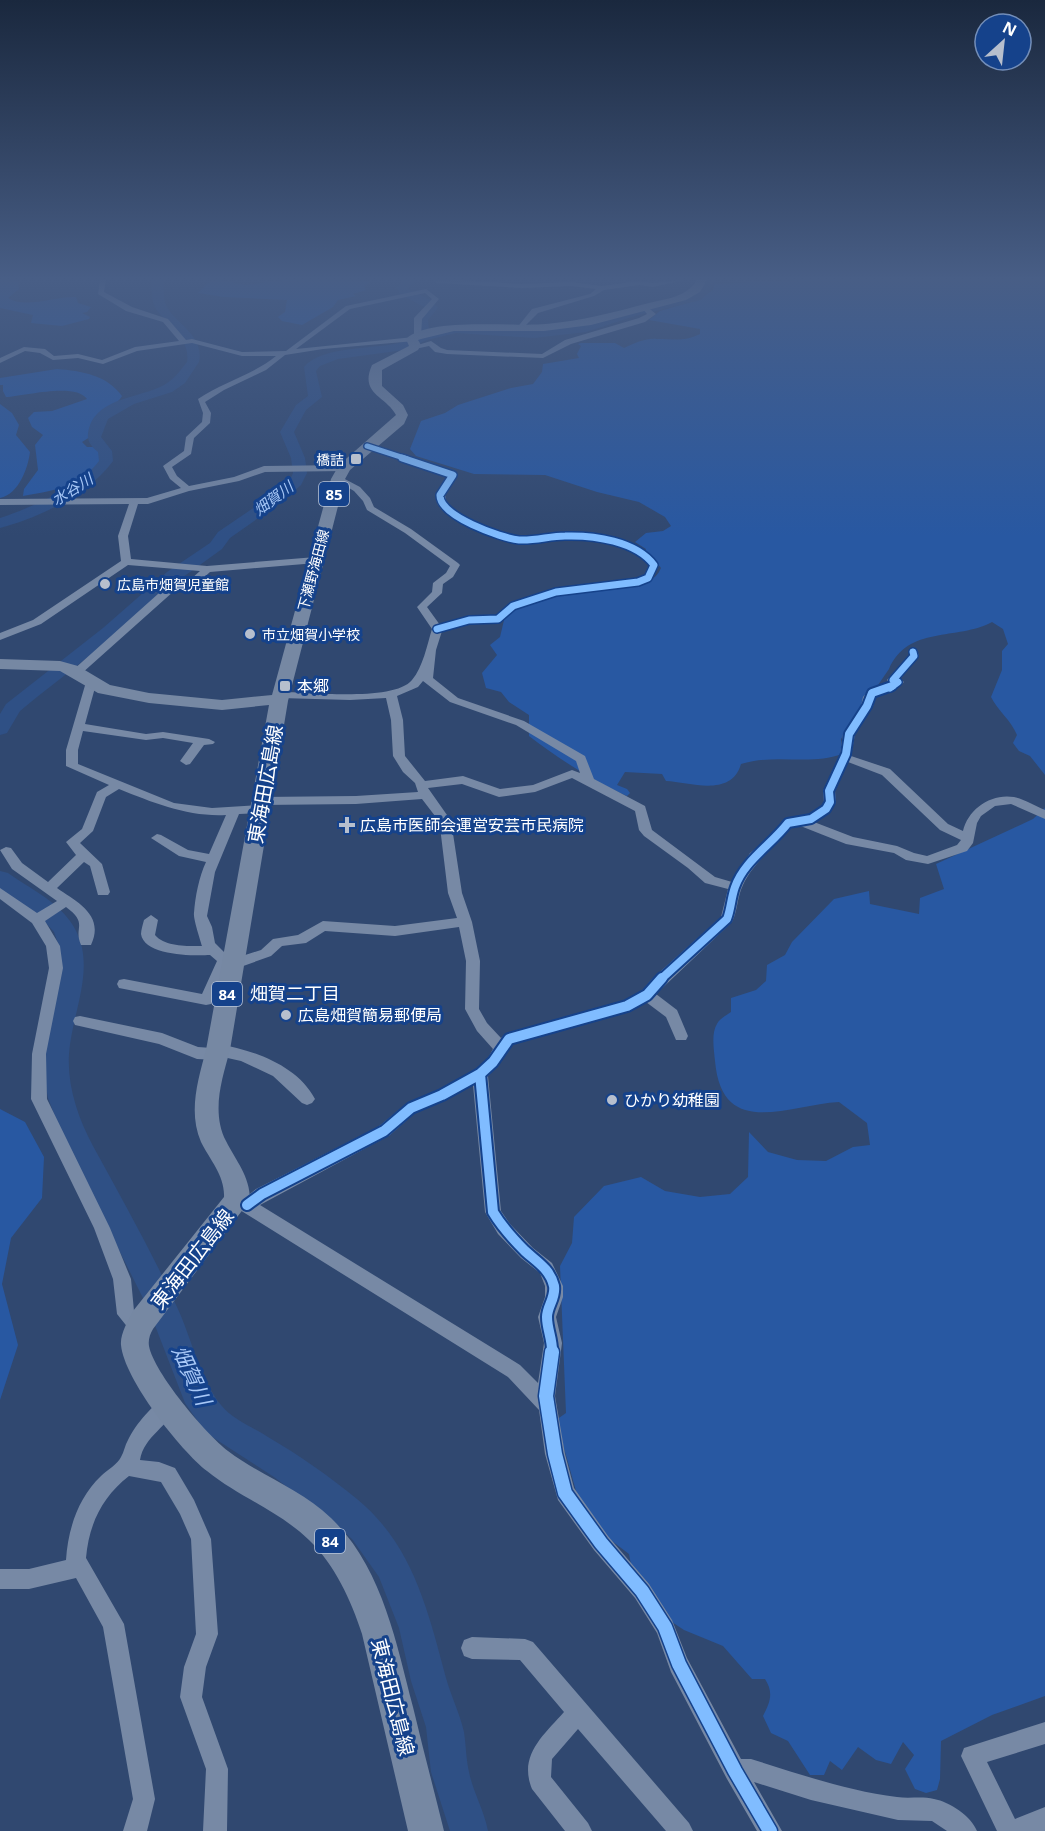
<svg xmlns="http://www.w3.org/2000/svg" width="1045" height="1831" font-family="'Open Sans','Noto Sans JP',sans-serif">
<rect width="100%" height="100%" fill="#304870"/>
<!-- green -->
<path fill="#2858a2" d="M0,280L18,281L19,289L8,298C24,309 57,296 76,297L78,303L91,307L87,312L82,313L90,317L89,319L62,326L31,323L33,315L0,308Z
M219,280L246,285L285,280L370,281L364,287L366,290L353,294L356,296L338,300L333,307L302,325L282,321L278,317L285,312L287,300L224,297L198,293L208,283Z
M800,280H1045V775L1030,756L1019,751L1013,743L1017,735C1011,720 998,711 991,697L1002,670V651L1008,644L1003,629L992,622C957,641 908,625 889,669L841,739L842,754C810,766 776,753 741,764C731,798 690,782 666,781L662,774L625,772L617,785L627,789L630,793L627,796C593,781 559,759 529,736V715L509,702L501,692L486,688L482,673L497,655L490,645L500,637L505,616C527,600 556,593 584,589C604,586 652,593 661,568L652,556L645,552L646,549L635,542L646,533L663,531L671,526L665,517L639,502L597,492L545,475L474,474L416,456L410,449L421,421L445,413L458,405L511,388L533,384L542,372L543,364L579,358L577,354L581,346L578,344L581,343H615L624,348C635,343 646,338 657,339C674,339 684,342 700,334V329L649,320L660,311L697,300L713,290L714,284Z
M57,369C82,371 107,375 122,396C118,403 112,405 108,411C103,417 101,421 94,427L93,435L82,442L87,447H101L105,454C97,485 50,491 23,496L24,489L38,470L35,445L43,435L32,427L28,418L34,412L52,411L87,399C76,382 24,396 6,397L3,391V385H0V378Z
M0,404L12,413L19,425L16,435L30,452C28,468 19,494 0,498Z
M1045,808V1696L992,1715L941,1741L940,1779L937,1790L926,1793L915,1789L905,1769L914,1755L903,1742L891,1764L876,1760L858,1747L842,1770L830,1761L824,1775H810L788,1741L771,1733L763,1716C770,1702 774,1693 765,1679H752L723,1646L684,1630L669,1620L632,1570L629,1554L608,1538L580,1505L556,1420L566,1413L560,1266L572,1243L574,1217L604,1186L641,1177L665,1191L700,1197L730,1194L748,1177L749,1132L768,1152L797,1160L826,1161L853,1147L870,1145L867,1123L839,1102C787,1105 722,1140 715,1061C714,1050 711,1033 717,1024C719,1019 727,1015 731,1012V998L756,990L766,981L767,965L785,955L792,942L834,899L869,891L870,904L919,914L920,898L944,889L936,864L1033,819Z
M0,1109L25,1122L44,1157L42,1198L11,1238L2,1284L18,1345L0,1400Z"/>
<g fill="none" stroke-linecap="round" stroke-linejoin="round">
<!-- river -->
<path fill="#2f5085" fill-rule="evenodd" d="M151,280H163C164,287 163,298 166,305C173,322 205,335 199,362L185,383L172,392L134,404L108,419L101,437L112,451L113,461C90,494 38,518 0,528V518C30,508 80,487 99,461L98,452C89,444 86,440 89,428C98,397 141,398 164,385C174,379 180,371 187,362C191,339 167,325 156,309C151,302 152,289 151,280Z
M404,280H417L408,288L409,290L431,300L438,308L428,320L429,332L456,325L534,330L585,325L629,310L693,296L704,280H716L709,292L701,300L635,316L586,332L534,338L456,333L427,340L404,350L338,359L320,366L316,371L322,397L306,410L294,432L305,458L307,473L301,485L284,500L230,538L222,549L179,580L115,636L37,697L20,711L7,733L0,735V714L6,704L103,628L167,572L210,543L218,532L274,494L290,480L293,473L291,458L280,432L296,405L308,396L304,367C321,346 374,349 399,343C405,341 411,338 417,335L416,319L426,308L400,294L396,287Z
M0,871L8,873C29,888 55,900 70,921C100,962 72,1010 69,1054C67,1086 78,1118 93,1146C122,1199 152,1252 177,1307C192,1339 199,1377 221,1405C233,1420 253,1427 268,1437C299,1455 329,1476 357,1499C413,1545 428,1611 446,1678C451,1696 460,1714 464,1732C466,1745 466,1759 469,1772C473,1792 484,1810 488,1831H450L431,1772L426,1727L411,1681L399,1628L379,1577L352,1539L334,1523L274,1477L206,1433L185,1403L149,1310L64,1140L48,1098L43,1069L44,1053L59,980V946L54,932L45,922L0,889Z"/>
<!-- minor -->
<path fill="#7789a5" fill-rule="evenodd" d="M100,280H106L104,292L132,307L168,319L186,340L192,339L242,352L286,351L346,306L426,289L439,299L422,319L421,336L415,338V341L323,349L285,355L266,370L224,390L205,402L211,413L210,423L194,438L191,454L172,467L177,476L189,486L234,477L264,466L344,465L348,468L344,471L265,472L239,481L189,491L148,504H138L128,536L131,559L207,566L316,557L321,560L316,563L210,572L188,592L174,591L81,674H73V670L168,585L182,587L200,571L128,565L41,624L0,640V633L33,620L121,561L118,536L129,504L0,505V499L147,498L181,488L170,479L163,466L184,451L186,437L202,422L203,413L198,399C222,382 253,375 276,356H242L192,343L137,351L103,364L78,358L53,360L40,353L25,351L0,363V358L24,347L45,349L54,356L78,354L102,360L135,347L179,341L163,322L126,311L98,294ZM425,293L432,299L414,318V337L296,349L350,309Z
M457,280L522,284L571,282L602,286L639,281L653,283L684,280L653,287L639,285L604,290L594,296L538,313L520,331L516,329L532,309L590,294L596,289L571,286L522,288L437,283L434,281Z
M642,306H646L656,314L645,322L571,344L543,358L447,354L435,352L429,346L415,349L411,347L431,341L441,348L447,350L542,354L565,340L639,318L647,314L642,308Z
M367,443L456,473V478L445,495L447,504C461,518 498,535 518,537C534,538 549,534 565,533C596,532 640,539 659,565L652,580L642,584L557,595L517,608L502,621L469,623L442,631L436,650L433,678L458,698L524,721L585,756L594,779L645,806L652,830L715,877L732,882L750,853L771,837L784,820L807,816L821,807L824,802L823,791L840,754L843,734L861,706L863,697L868,691L890,683L887,680L909,656V650H917L919,656L900,679L904,682C895,691 884,691 875,697L873,706L855,734L851,756L890,769L948,824L963,831C968,809 991,793 1014,797C1024,799 1035,806 1045,810V819L1011,804L995,806L981,816L977,823L973,843L967,851L928,864L906,860L894,853L846,844L798,825L792,826C776,847 754,861 743,885C737,897 738,910 732,922L656,994L677,1010L688,1036L686,1040H676L666,1017L646,1002L632,1010L514,1043L498,1066L488,1076L501,1211L510,1224L533,1248L552,1263L563,1286V1297L556,1317L562,1343L555,1396L565,1454L574,1488L608,1536L649,1584L672,1620L687,1658L741,1759H751C799,1774 848,1791 897,1797C909,1799 922,1796 934,1799C950,1802 971,1816 977,1831H947L932,1821L898,1820L811,1800L754,1782L782,1831H757L727,1779L671,1672L657,1633L635,1598L594,1550L558,1500L545,1454L539,1410L508,1377L235,1207L233,1202L235,1197L241,1195L246,1197L256,1189L378,1127L406,1104L437,1091L475,1070L488,1058L493,1049L477,1031L465,1009L466,961L459,927L395,936L325,931L306,943L282,946L271,956L232,970L227,969L211,1004L206,1005L119,988L117,984L119,980L124,979L202,994L217,961L210,955C194,956 144,956 141,934C141,930 143,924 144,920L151,915L158,920L155,935C165,947 187,946 202,946C200,939 193,918 194,913C195,897 199,877 206,862L179,856L151,838L157,834L161,835L188,850L209,854L226,815C188,817 154,803 119,789L106,797L93,831L80,843L102,864L110,892L108,895H98L90,866L84,862L57,888C77,902 105,915 91,945H81C73,927 89,924 66,907L45,921L60,946L63,968L46,1054L47,1099L110,1228L131,1279L134,1311L148,1328L145,1334L139,1336L133,1334L117,1314L113,1279L94,1228L31,1099L32,1054L49,968L46,946L32,923L0,899V888L37,913L57,901L12,869L0,850L6,847L11,848L22,863L48,882L76,855L66,842L82,829L97,792L109,785L66,766V750L86,682H94L96,684L85,724L146,734L163,732L209,739L215,742L213,744L204,745L190,764L186,765L180,761L193,743L163,738L146,740L83,731L78,750V764L174,803L212,808L261,805L267,809L261,813L239,814L215,872L207,916L212,927L215,943L227,955L239,957L261,950L273,939L298,935L323,921L395,926L457,918L448,893L440,827L435,816L422,799L356,804L262,805L256,801L262,797L356,796L418,792L415,783L403,772L393,756L391,720L386,698L350,700L281,698L275,695L281,692C309,692 394,702 412,680C423,667 427,645 432,629L417,607L432,592L433,583L446,573L450,566L405,533L367,510L363,501L354,491L334,479L341,477L360,487L370,498L374,507L411,529L458,563L460,565L453,577L443,584L442,593L427,607L440,625L469,617L495,616L509,604L556,589L636,579L644,576L649,565C632,543 590,538 564,539C547,540 531,544 514,542C493,539 477,528 459,520C448,514 435,509 436,495L448,476L364,448L363,446ZM423,681L450,702L516,725L576,761L580,773L572,770L533,785L500,789L463,776L425,781L405,756L403,720L397,696L418,687ZM848,762L882,775L940,830L961,840L957,845L927,856L914,853L897,846L853,837L814,822L832,809L836,802L835,791ZM572,778L635,811L639,830L644,836L688,868L705,883L728,889L721,917L652,979L642,991L623,1002L504,1035L501,1038L487,1023L479,1009L480,961L472,922L462,893L452,827L447,815L428,788L462,784L499,797L535,792ZM473,1085L485,1212L498,1234L521,1258L540,1273L545,1286V1297L538,1317L544,1343L538,1383L520,1365L260,1205L390,1135L416,1112L447,1099Z
M80,1016L162,1033L198,1047L212,1048L218,1044C253,1050 297,1065 315,1099L312,1103L307,1105L302,1103L273,1076L241,1061L223,1057L217,1060L197,1059L159,1044L75,1025L73,1021L75,1017Z
M169,1396L176,1399L178,1405C169,1426 144,1436 140,1460L159,1462L175,1468L194,1500L211,1539L218,1634L206,1667L202,1697L228,1769L227,1831H203L206,1769L180,1697L184,1667L196,1634L191,1539L180,1514L161,1482L129,1476C102,1497 89,1524 86,1558L124,1624L155,1799L147,1831H123L133,1799L103,1627L76,1578L29,1589H0V1569H29L66,1560C68,1529 78,1498 101,1476C107,1470 118,1464 121,1457C124,1452 125,1445 128,1440C136,1424 153,1403 169,1396Z
M472,1637L525,1639L533,1642L689,1823L693,1831H666L578,1729L552,1759L551,1777L588,1823L592,1831H565L532,1789C518,1755 544,1735 564,1712L520,1660L472,1659L464,1656L461,1648L464,1640Z
M1045,1722V1744L987,1762L1015,1819L1045,1807V1831H997L961,1756L964,1748Z"/>
<!-- primary -->
<path fill="#7688a3" fill-rule="evenodd" d="M697,280H707L700,292L686,300L591,325L544,331H454L421,339L418,340L421,345L418,350L382,370V386L403,405L408,415L404,424L350,470L345,479L288,701L230,1050C222,1079 211,1112 226,1141C236,1161 250,1176 250,1200L153,1329C150,1334 148,1340 149,1346C154,1373 206,1434 228,1451C261,1476 301,1489 331,1518C382,1567 396,1642 413,1707C423,1749 434,1790 444,1831H408L362,1634C351,1600 335,1565 309,1540C279,1511 239,1497 207,1471C181,1451 124,1379 121,1345C120,1334 128,1321 133,1311L224,1197C225,1176 210,1160 201,1142C188,1112 198,1080 206,1050L269,705L222,710L149,703L98,693L60,671L0,669V659L60,661L78,666L110,685L149,693L222,700L272,695L331,479L339,465L396,415C386,396 359,394 372,365L409,346L406,339C427,317 514,327 546,324C581,321 615,312 649,303C666,299 687,297 697,280Z"/>
<defs>
<path id="cycleway-far4" d="M367,446L407,459"/>
<path id="cycleway-far3" d="M402,458L453,475L440,495C439,516 501,538 519,540C535,541 550,536 565,536C594,535 636,541 654,565L648,578L638,582L556,592L513,606L498,619L469,620L437,629
M890,688L898,682L893,680L914,656L913,652"/>
<path id="cycleway-far2" d="M660,980L727,919C731,909 731,898 735,887C744,861 771,845 788,823L811,819L826,809L830,802L829,791L846,754L849,734L867,706L872,693L892,686"/>
<path id="cycleway-far1" d="M480,1074L493,1212C502,1227 513,1239 525,1251C537,1262 550,1269 554,1286C556,1298 547,1306 547,1317C547,1330 553,1340 552,1354
M247,1205L262,1194L384,1131L411,1108L442,1095L480,1074L493,1062L509,1039L627,1006L647,995L662,978"/>
<path id="cycleway" d="M552,1352L546,1396L555,1454L565,1493L601,1543L642,1591L665,1627L679,1664L735,1771L770,1831"/>
</defs>
<!-- cycleway-far4 casing -->
<use href="#cycleway-far4" stroke="#15428b" stroke-width="8"/>
<!-- cycleway-far3 casing -->
<use href="#cycleway-far3" stroke="#15428b" stroke-width="10"/>
<!-- cycleway-far2 casing -->
<use href="#cycleway-far2" stroke="#15428b" stroke-width="12"/>
<!-- cycleway-far1 casing -->
<use href="#cycleway-far1" stroke="#15428b" stroke-width="14"/>
<!-- cycleway casing -->
<use href="#cycleway" stroke="#15428b" stroke-width="17"/>
<!-- cycleway-far4 -->
<use href="#cycleway-far4" stroke="#80bcff" stroke-width="5"/>
<!-- cycleway-far3 -->
<use href="#cycleway-far3" stroke="#80bcff" stroke-width="7"/>
<!-- cycleway-far2 -->
<use href="#cycleway-far2" stroke="#80bcff" stroke-width="8"/>
<!-- cycleway-far1 -->
<use href="#cycleway-far1" stroke="#80bcff" stroke-width="10"/>
<!-- cycleway -->
<use href="#cycleway" stroke="#80bcff" stroke-width="14"/>
</g>
<!-- sky -->
<linearGradient id="sky" x2="0" y2="1"><stop stop-color="#1a283e"/><stop offset="0.52" stop-color="#485e86"/><stop offset="1" stop-color="#485e86" stop-opacity="0"/></linearGradient>
<rect width="1045" height="536" fill="url(#sky)"/>
<!-- markers -->
<g fill="#b7bfcd" stroke="#15428b" stroke-width="2">
<rect x="350" y="453" width="12" height="12" rx="3"/>
<circle cx="105" cy="584" r="6"/>
<circle cx="250" cy="634" r="6"/>
<rect x="279" y="680" width="12" height="12" rx="3"/>
<path d="M344 816h6v6h6v6h-6v6h-6v-6h-6v-6h6z"/>
<circle cx="286" cy="1015" r="6"/>
<circle cx="612" cy="1100" r="6"/>
</g>
<g text-anchor="middle" dominant-baseline="central" stroke-width="6" stroke-linejoin="round" paint-order="stroke">
<!-- far-poi labels -->
<g font-size="14" fill="#fff" stroke="#15428b" text-anchor="start">
<text x="344" y="459" text-anchor="end">橋詰</text>
<text x="117" y="584">広島市畑賀児童館</text>
<text x="262" y="634">市立畑賀小学校</text>
</g>
<!-- far-street labels -->
<g font-size="14" fill="#fff" stroke="#15428b">
<text transform="translate(313 570) rotate(-75)">下瀬野海田線</text>
</g>
<!-- far-water labels -->
<g font-size="15" font-style="italic" fill="#a8c8f7" stroke="#15428b">
<text transform="translate(72 489) rotate(-32)">水谷川</text>
<text transform="translate(273 498) rotate(-37)">畑賀川</text>
</g>
<!-- shield labels -->
<g fill="#15428b" stroke="#b9c6dc" stroke-width="1.5">
<rect x="319" y="482" width="30" height="24" rx="4.5"/>
<rect x="212" y="982" width="30" height="24" rx="4.5"/>
<rect x="315" y="1529" width="30" height="24" rx="4.5"/>
</g>
<g font-size="15" font-weight="bold" fill="#fff">
<text x="334" y="494">85</text>
<text x="227" y="994">84</text>
<text x="330" y="1541">84</text>
</g>
<!-- poi labels -->
<g font-size="16" fill="#fff" stroke="#15428b" text-anchor="start">
<text x="297" y="686">本郷</text>
<text x="360" y="825">広島市医師会運営安芸市民病院</text>
<text x="298" y="1015">広島畑賀簡易郵便局</text>
<text x="624" y="1100">ひかり幼稚園</text>
</g>
<!-- neighbourhood labels -->
<g font-size="18" fill="#fff" stroke="#15428b">
<text x="295" y="993">畑賀二丁目</text>
</g>
<!-- near-street labels -->
<g font-size="20" fill="#fff" stroke="#15428b">
<text transform="translate(265 784) rotate(-80)">東海田広島線</text>
<text transform="translate(192 1259) rotate(-52)">東海田広島線</text>
<text transform="translate(393 1697) rotate(76)">東海田広島線</text>
</g>
<!-- near-water labels -->
<g font-size="21" font-style="italic" fill="#a8c8f7" stroke="#15428b">
<text transform="translate(192 1375) rotate(65)">畑賀川</text>
</g>
</g>
<!-- north arrow -->
<g transform="translate(1003 42) rotate(27)"><circle r="28" fill="#15428b" stroke="#738eb9" stroke-width="1.5"/>
<path d="M0-4.5L10 22L0 15L-10 22Z" fill="#b7bfcd"/>
<text y="-9" font-size="16" font-weight="bold" text-anchor="middle" fill="#ffffff">N</text>
</g>
</svg>
